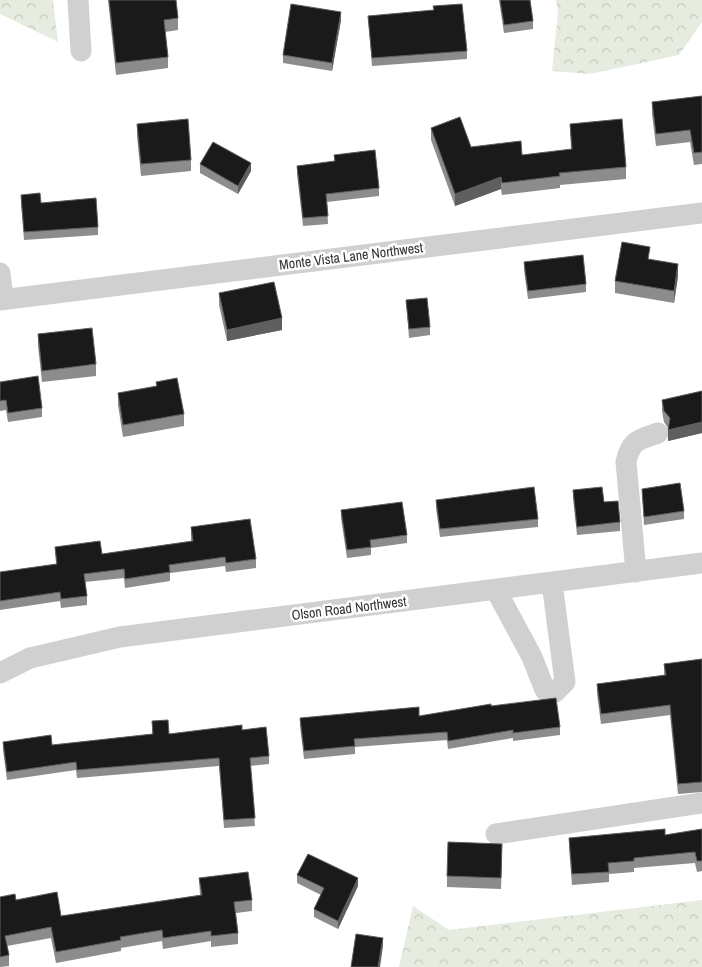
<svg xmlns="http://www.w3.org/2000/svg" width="702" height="967" font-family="'Archivo Narrow',sans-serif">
<defs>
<pattern id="forest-crowns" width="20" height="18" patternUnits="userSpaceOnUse" patternTransform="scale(1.25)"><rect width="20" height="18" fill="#e6ecdf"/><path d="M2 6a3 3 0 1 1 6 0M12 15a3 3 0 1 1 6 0" fill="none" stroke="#c6cbc0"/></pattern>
</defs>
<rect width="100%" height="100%" fill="#fff"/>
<!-- forest -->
<path fill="url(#forest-crowns)" d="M0,0H53L58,42L0,14Z
M556,0H702V22L679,55L590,74L552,71L558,12Z
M702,900V967H399L413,906L449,930Z"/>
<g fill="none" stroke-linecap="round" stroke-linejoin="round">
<!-- minor -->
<path stroke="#d0d0d0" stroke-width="21" d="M78,0L81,51
M0,273L3,299
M0,300L702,213
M636,572L626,462C631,440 638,440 658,433
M496,590L532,657L545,690L555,692L565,682L552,583
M0,673L30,658L120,637L702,563
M496,834L702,803"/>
</g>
<!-- wall -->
<path fill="#8c8c8c" d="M108,0H176L178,18V30L165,32L168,57V68L116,75Z
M499,0H530L533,21V29L504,33Z
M368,16L467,51V59L372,66Z
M341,20L332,71L283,63V55Z
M702,96V164L694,165L690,142L656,146L652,114V102Z
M137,124L191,160V171L141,176L137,136Z
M570,124L626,167V179L560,185V188L502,195L501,189L455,206L431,140V128L471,147L522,155L571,150Z
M334,155L379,188V196L327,202L328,224L303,226L297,174V166L334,162Z
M200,164L251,171L238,194L200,173Z
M21,195L98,227V235L24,240L21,203Z
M650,260L678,276L674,303L615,293V281Z
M524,262L586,284V292L528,299L524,270Z
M219,293L282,330L227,341L219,305Z
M406,300L430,327V335L409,338Z
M38,334L96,364V376L42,382L38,346Z
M0,382L42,408V417L8,422L6,410L0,411Z
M156,382L184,414V426L123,437L118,405V393L156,387Z
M702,391V433L668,441V428L664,422L662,411V400Z
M642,489L684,511V519L644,525Z
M573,490L604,502L620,522V531L577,535L573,498Z
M436,500L538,519V527L440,537L436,508Z
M341,510L407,535V543L371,548V555L347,558L341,518Z
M191,527L256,559V568L226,572L225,566L170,573V581L125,588L124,578L85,582L87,596V605L61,608L60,601L0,610V572L56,564L55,547L102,554L191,541Z
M702,659V792L678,794L670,715L601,724L597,694V684L664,675V664Z
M491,706L560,727V735L513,741V738L448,749L447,740L355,747V754L304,759L300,726V718L419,716Z
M152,721L169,734L242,730L269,756V764L250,766L255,826L224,828L219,766L77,778L76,770L7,780L3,750V742L52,745L152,734Z
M702,829V871L697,872L695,863L634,868V872L609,874V882L572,885L569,848V838L665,835Z
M502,856L501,889L447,887V876Z
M297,875L358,886L338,929L314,917V909L321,895L297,883Z
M199,878L252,900V911L236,913L238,933V944L211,947V941L163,949L162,941L121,948V951L56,963L51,938L7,946L9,955V966L0,967V897L16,900L61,916L200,895Z"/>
<!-- shaded-wall -->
<path fill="#5f5f5f" d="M341,12V20L332,71V63Z
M251,163V171L238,194V186Z
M501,177V189L455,206V194Z
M678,264V276L674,303V291Z
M282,318V330L227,341V330Z
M702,422V433L668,441V430Z
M358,878V886L338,929V921Z
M383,938V946L380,967H378Z"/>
<!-- building -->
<path fill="#1a1a1a" stroke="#5f5f5f" d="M109,0H176L178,18L164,20L168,57L116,63Z
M500,0H530L533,21L504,25Z
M291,4L341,12L332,63L283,55Z
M462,4L467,51L372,58L368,16L434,10L433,6Z
M702,96V152L694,153L690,130L656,134L652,102Z
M460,117L471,147L521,141L522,155L572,149L570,124L622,119L626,167L559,173L560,176L502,183L501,177L455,194L431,128Z
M188,119L191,160L141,164L137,124Z
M213,142L251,163L238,186L200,164Z
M375,150L379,188L326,194L328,216L303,218L297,166L335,161L334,155Z
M40,193L41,203L96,198L98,227L24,232L21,195Z
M622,242L650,247L648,259L678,264L674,291L615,281Z
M583,255L586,284L528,291L524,262Z
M274,282L282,318L227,330L219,293Z
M427,298L430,327L409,329L406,300Z
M92,328L96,364L42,371L38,334Z
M38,376L42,408L8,413L6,400L0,401V382Z
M177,378L184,414L123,425L118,393L157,386L156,382Z
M702,391V422L668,430L670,418L664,411L662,400Z
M680,483L684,511L644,517L642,489Z
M534,487L538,519L440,529L436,500Z
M602,487L604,502L618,501L620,522L577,527L573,490Z
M402,502L407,535L370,540L371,547L347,550L341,510Z
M250,519L256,559L226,563L225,557L169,565L170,572L125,579L124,569L84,574L87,596L61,599L60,592L0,601V572L57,564L55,547L100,541L102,554L193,541L191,527Z
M702,659V782L678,784L670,705L601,714L597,684L666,675L664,664Z
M556,698L560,727L513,733V730L448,741L447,732L354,739L355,746L304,751L300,718L419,707V716L491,704V706Z
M168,720L169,734L242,725V730L266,727L269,756L250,758L255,818L224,820L219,758L77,770L76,762L7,772L3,742L51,735L52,745L153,734L152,721Z
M665,829V835L702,829V861H697L695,852L634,858V861L608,863L609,872L572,874L569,838Z
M448,842L502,844L501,878L447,876Z
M308,854L358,878L338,921L314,909L324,888L297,875Z
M248,872L252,900L234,902L238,933L211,936V931L163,938L162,930L120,937L121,940L56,952L51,927L5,936L9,955L0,957V897L15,894L16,900L57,892L61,916L202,895L199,878Z
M356,934L383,938L378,967H351Z"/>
<g text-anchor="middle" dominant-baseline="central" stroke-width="5" stroke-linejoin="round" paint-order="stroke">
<!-- street labels -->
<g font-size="14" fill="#333" stroke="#fff">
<text transform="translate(351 256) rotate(-7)">Monte Vista Lane Northwest</text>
<text transform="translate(349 608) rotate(-7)">Olson Road Northwest</text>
</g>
</g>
</svg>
